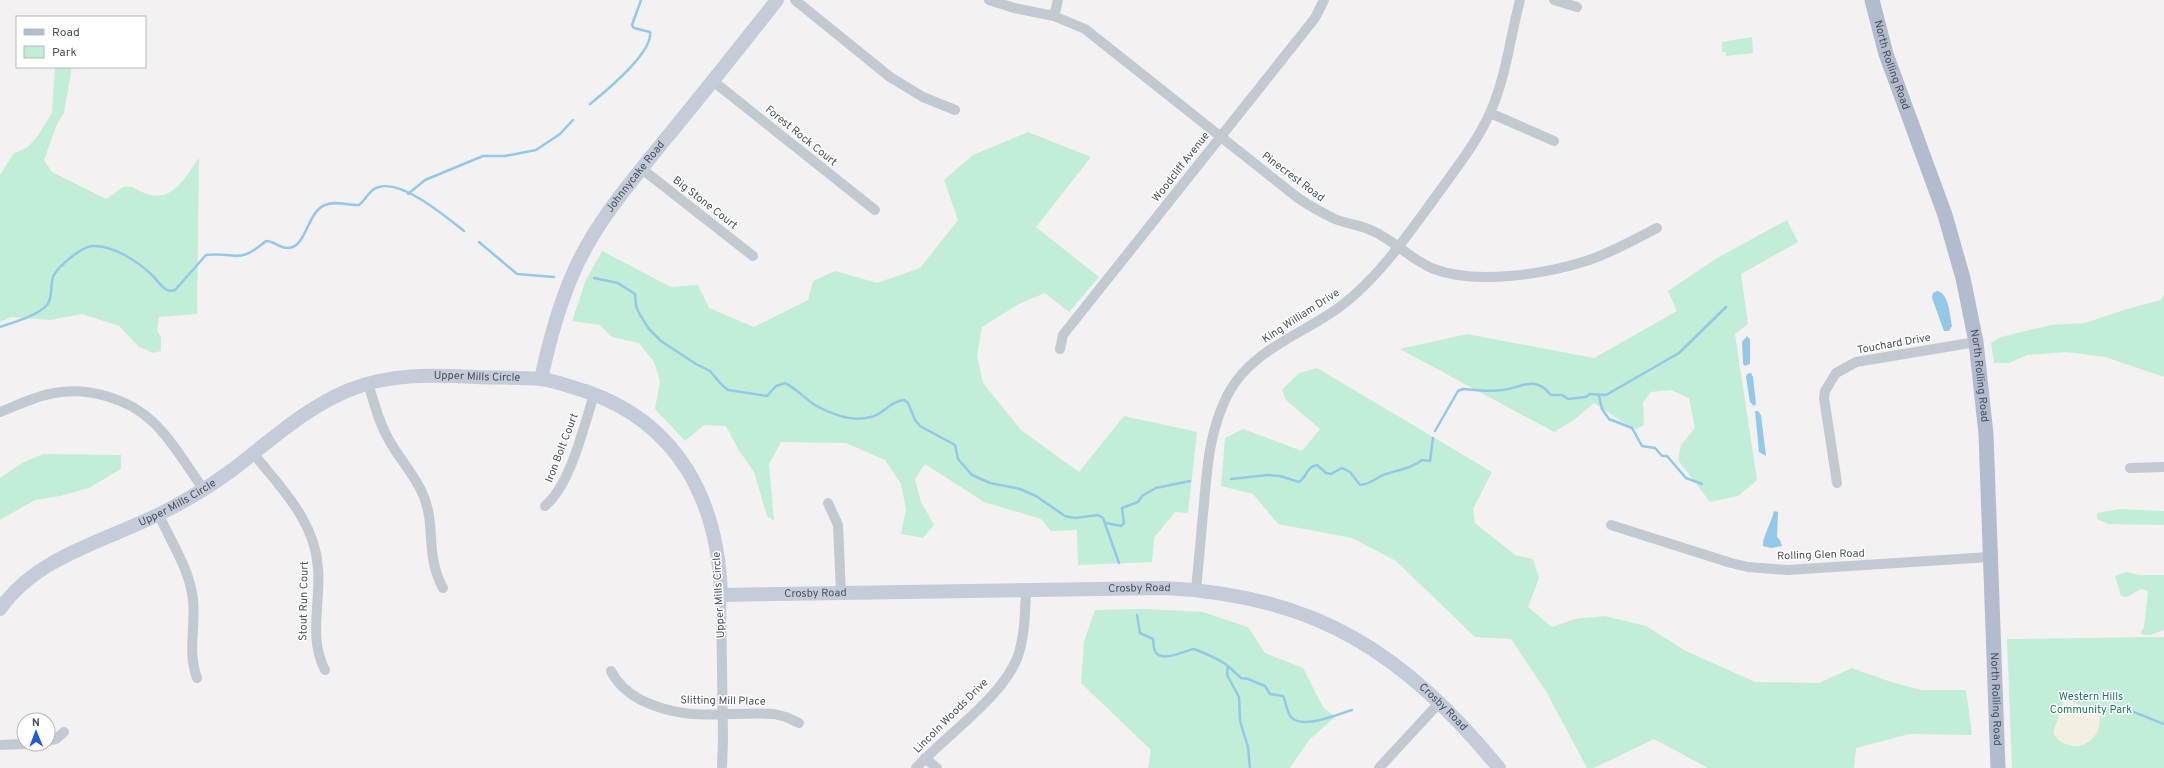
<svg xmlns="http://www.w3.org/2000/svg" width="2164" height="768" font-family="Overpass,sans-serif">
<rect width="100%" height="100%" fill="#f3f1f1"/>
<!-- green -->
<path fill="#c2edd9" d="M1752,37L1753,53L1726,56V52H1722V42Z
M55,67H72L64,113L57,124L44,160L52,172L106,199C112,196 118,189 124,187C131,185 137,190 142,192C171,206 184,179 199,158L197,314L159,317L157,331L161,337V351L153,353L139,347L119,326L82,314L50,320L11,317L0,322V175L14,153L27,148L37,137L52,113Z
M1028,132L1091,157L1036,227L1099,277L1069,312L1045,293L1019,304L982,327L977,356L983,383L1021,430L1079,472L1124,416L1197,432L1188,513L1175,512L1154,538L1152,562L1078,565L1077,530L1051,531L1041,519L984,502L925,464L915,479L921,502L934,525L923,538L901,534L906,509L901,484L885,460L846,443L781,442L769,464L774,521L767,516L754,472L738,449L726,426L704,425L685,441L655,409L660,381L654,362L639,343L612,337L600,325L572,321L585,282L602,251L671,287L698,285L709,308L754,327L808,300L813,281L835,271L877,283L920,268L958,220L944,180L973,155Z
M1787,220L1798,242L1741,274L1748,324L1735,334L1757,480L1738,496L1710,502L1678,460L1681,445L1695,428L1689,398L1671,390L1651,392L1643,402L1644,425L1636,429L1624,423L1594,403L1574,420L1554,432L1400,349L1467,334L1594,358L1677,311L1668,291L1717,258Z
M2164,294V377L2105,357L2067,352L2027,355L2009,363H1994L1991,343L2001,337L2051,325L2085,323L2127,309L2161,300Z
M1317,368L1492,472L1473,509L1475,523L1515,555L1533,559L1539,578L1528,607L1552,627L1575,619L1605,616L1646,626L1684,650L1755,682L1819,683L1852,668L1894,683L1922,690H1966L1972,735L1909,734L1856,748L1854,768H1708L1654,739L1594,768H1587L1547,693L1511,639L1475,637L1396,561L1352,538L1278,524L1253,494L1221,486L1225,438L1243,429L1302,451L1320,429L1286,400L1282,390L1299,373Z
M43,454L121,455V469L89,488L60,496L35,500L0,520V478L22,463Z
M2120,509L2164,511V525L2108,524L2097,519V513Z
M2127,572L2140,575H2164V630L2150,635L2140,634L2144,627L2148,591L2141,589L2127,597L2121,596L2115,576Z
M1147,609L1203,612L1248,627L1265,653L1303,668L1323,707L1335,717L1309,740L1290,768H1148L1151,750L1081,683L1084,641L1095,610Z
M2164,637V768H2012L2007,639Z"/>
<!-- sand -->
<path fill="#f3f0e3" d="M2067,696L2071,701L2099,713C2106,743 2069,759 2053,733L2063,704V699Z"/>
<!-- water -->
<path fill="#92c9e8" d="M1937,291C1949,293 1950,316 1952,326L1949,331H1944L1932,298L1933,293Z
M1747,336L1750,339V364L1745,366L1743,364L1742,342Z
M1751,373L1753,377L1756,404L1754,406L1750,402L1746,377L1747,374Z
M1755,411H1758L1761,415L1766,456L1759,452Z
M1774,511L1778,512L1777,537L1780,540L1782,546L1771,548L1763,546C1762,538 1772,521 1774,511Z"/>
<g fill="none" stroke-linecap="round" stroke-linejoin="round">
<!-- stream -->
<path stroke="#92c9e8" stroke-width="2.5" d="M590,104C606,91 653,53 650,32L634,28L632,25L641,0
M408,194L425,180L483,156H505L536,150L560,134L573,120
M479,242L517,274L554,277
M594,278L618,283L635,294L636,306L640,315L649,329L661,341L696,364L710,371L721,384L728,390L767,396L776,386L785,383C796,388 804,398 815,405C831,414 853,422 871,417C884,414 890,401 904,400L908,403L915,420L920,426L955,445L958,459L972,475L990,483L1020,489L1036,496L1065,516L1075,518L1098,515L1103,518L1119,563
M0,327C14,322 37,316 47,305C54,296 49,284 54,275C59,266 81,247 92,246C114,245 139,262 154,277C158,281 161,287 167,290C170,291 172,291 175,290L206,255C237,252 238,265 266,241C275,241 280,249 289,248C307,246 307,212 325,205C336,200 348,206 359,205C367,199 369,189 379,187C403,180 446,217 464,231
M1599,396L1602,409L1609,419L1632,428L1642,446L1655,448L1662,456H1667L1686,478L1702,484
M1435,431L1458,391L1463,389C1475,390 1490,392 1503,390C1523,387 1534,375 1551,395H1562L1568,399L1586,397L1590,394L1606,395L1679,353L1726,307
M1231,479L1268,475L1280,476L1299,482C1307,477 1306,467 1317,465L1326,473L1331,474L1342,468L1350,472L1360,485C1368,485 1374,480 1381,476C1394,470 1410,470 1422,460L1430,461L1433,438
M1106,523L1121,526L1124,523L1122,508L1138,502L1142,496L1156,488L1190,481
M1137,615L1140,633L1153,639C1154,643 1153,648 1155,651C1161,664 1186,650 1194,649C1206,654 1218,658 1228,666L1227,675L1239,697L1240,721L1248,747L1250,768
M1228,666L1241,678L1248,679L1265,686L1270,694L1283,696C1287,703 1286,711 1291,717C1302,730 1338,714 1352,710
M2121,707L2164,724"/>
<!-- street -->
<path stroke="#c2c9d1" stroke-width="10" d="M795,0L890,77L923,97L955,110
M989,0L1014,8L1054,16L1085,29L1298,198C1310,206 1322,213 1335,219C1347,224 1361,225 1373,231C1395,241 1411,260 1434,269C1476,285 1547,274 1589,260C1613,252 1635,239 1657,228
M1554,0L1577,7
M1054,16L1058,0
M713,81L875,210
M1490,113L1554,141
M642,169L753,256
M1060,349L1063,335L1315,18L1324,0
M368,383C374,403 379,423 389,440C400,460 416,476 424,497C436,528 425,555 443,588
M0,412C18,405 36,396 54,393C88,387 128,398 153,422C173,441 188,468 204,490
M253,453C281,488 315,521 318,568C321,603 308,637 325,670
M2130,468L2164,467
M1837,483L1824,398L1825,391L1836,373L1856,362L1976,342
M828,503L838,525L841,593
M545,506C571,484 583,428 594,395
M159,515C171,542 190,570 193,600C196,628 187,650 197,678
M1611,525L1731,563L1748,567L1787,570L1990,557
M1196,589C1199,561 1201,533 1204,504C1207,466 1210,429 1228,394C1252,349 1302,335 1341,306C1379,277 1406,237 1434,199C1454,171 1476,144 1490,113C1506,77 1510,38 1520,0
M721,595L723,739L722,768
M611,671C618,685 628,693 641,700C688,723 726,711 774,714L786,717L799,723
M48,741L56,739L64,732
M0,745L26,744
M925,758L937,768
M916,768C946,735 1003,697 1018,656C1025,635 1025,612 1026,590
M1379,768L1440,702"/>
<!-- secondary -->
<g stroke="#c5cbd8" stroke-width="14">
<path id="s1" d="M541,379C549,342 559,304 575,269C596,222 631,182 663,142C702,95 739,48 777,0"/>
<path id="s2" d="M0,609C40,552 116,539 173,507C192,497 210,486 228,473C267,444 303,409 349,390C390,373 433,375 476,377C498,378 520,377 541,379C556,381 571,387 585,391C679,423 718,501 721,595L1165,588C1317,595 1405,654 1499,768"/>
</g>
<!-- primary -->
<path stroke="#b2bcce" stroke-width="15" id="s3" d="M1872,0L1886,54L1945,215L1963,278L1976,342L1986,434L1998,768"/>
</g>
<g text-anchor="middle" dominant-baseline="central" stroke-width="3" stroke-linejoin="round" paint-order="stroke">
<!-- street labels -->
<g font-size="11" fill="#49515d" stroke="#fff">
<text stroke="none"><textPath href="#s3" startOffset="68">North Rolling Road</textPath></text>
<text transform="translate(801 136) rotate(39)">Forest Rock Court</text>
<text transform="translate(1181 167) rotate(-52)">Woodcliff Avenue</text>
<text stroke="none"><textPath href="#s1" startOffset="226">Johnnycake Road</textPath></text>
<text transform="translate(1293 177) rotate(37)">Pinecrest Road</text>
<text transform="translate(705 203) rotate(38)">Big Stone Court</text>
<text transform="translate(1301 316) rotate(-33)">King William Drive</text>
<text transform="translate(1894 344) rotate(-10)">Touchard Drive</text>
<text stroke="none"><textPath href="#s3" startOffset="392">North Rolling Road</textPath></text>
<text stroke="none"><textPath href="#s2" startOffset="545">Upper Mills Circle</textPath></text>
<text transform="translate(562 448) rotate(-69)">Iron Bolt Court</text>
<text stroke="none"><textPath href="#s2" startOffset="209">Upper Mills Circle</textPath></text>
<text transform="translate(1821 555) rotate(-2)">Rolling Glen Road</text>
<text stroke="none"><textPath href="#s2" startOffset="1336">Crosby Road</textPath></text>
<text stroke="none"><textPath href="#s2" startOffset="1012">Crosby Road</textPath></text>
<text transform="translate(719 595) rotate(-93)">Upper Mills Circle</text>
<text transform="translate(304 601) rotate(-89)">Stout Run Court</text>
<text stroke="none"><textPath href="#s3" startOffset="716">North Rolling Road</textPath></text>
<text transform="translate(723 701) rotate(1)">Slitting Mill Place</text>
<text stroke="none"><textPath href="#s2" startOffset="1672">Crosby Road</textPath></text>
<text transform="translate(951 716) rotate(-45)">Lincoln Woods Drive</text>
</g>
<!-- park labels -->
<g font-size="11" fill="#1c7c5b" stroke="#fff">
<text x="2091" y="697">Western Hills<tspan x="2091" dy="13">Community Park</tspan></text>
</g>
</g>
<!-- legend -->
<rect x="16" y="16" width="130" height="52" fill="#ffffff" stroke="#b6b9be"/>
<rect x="24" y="29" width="20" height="6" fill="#b2bcce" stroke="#b6b9be"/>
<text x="52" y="36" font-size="12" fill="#49515d">Road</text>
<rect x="24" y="46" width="20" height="12" fill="#c2edd9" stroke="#b6b9be"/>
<text x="52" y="56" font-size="12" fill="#49515d">Park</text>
<!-- north arrow -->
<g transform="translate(36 732) rotate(359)"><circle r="19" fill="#ffffff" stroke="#b6b9be"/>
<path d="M0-3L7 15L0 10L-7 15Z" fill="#2358db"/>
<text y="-6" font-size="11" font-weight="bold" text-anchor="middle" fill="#49515d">N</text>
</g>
</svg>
